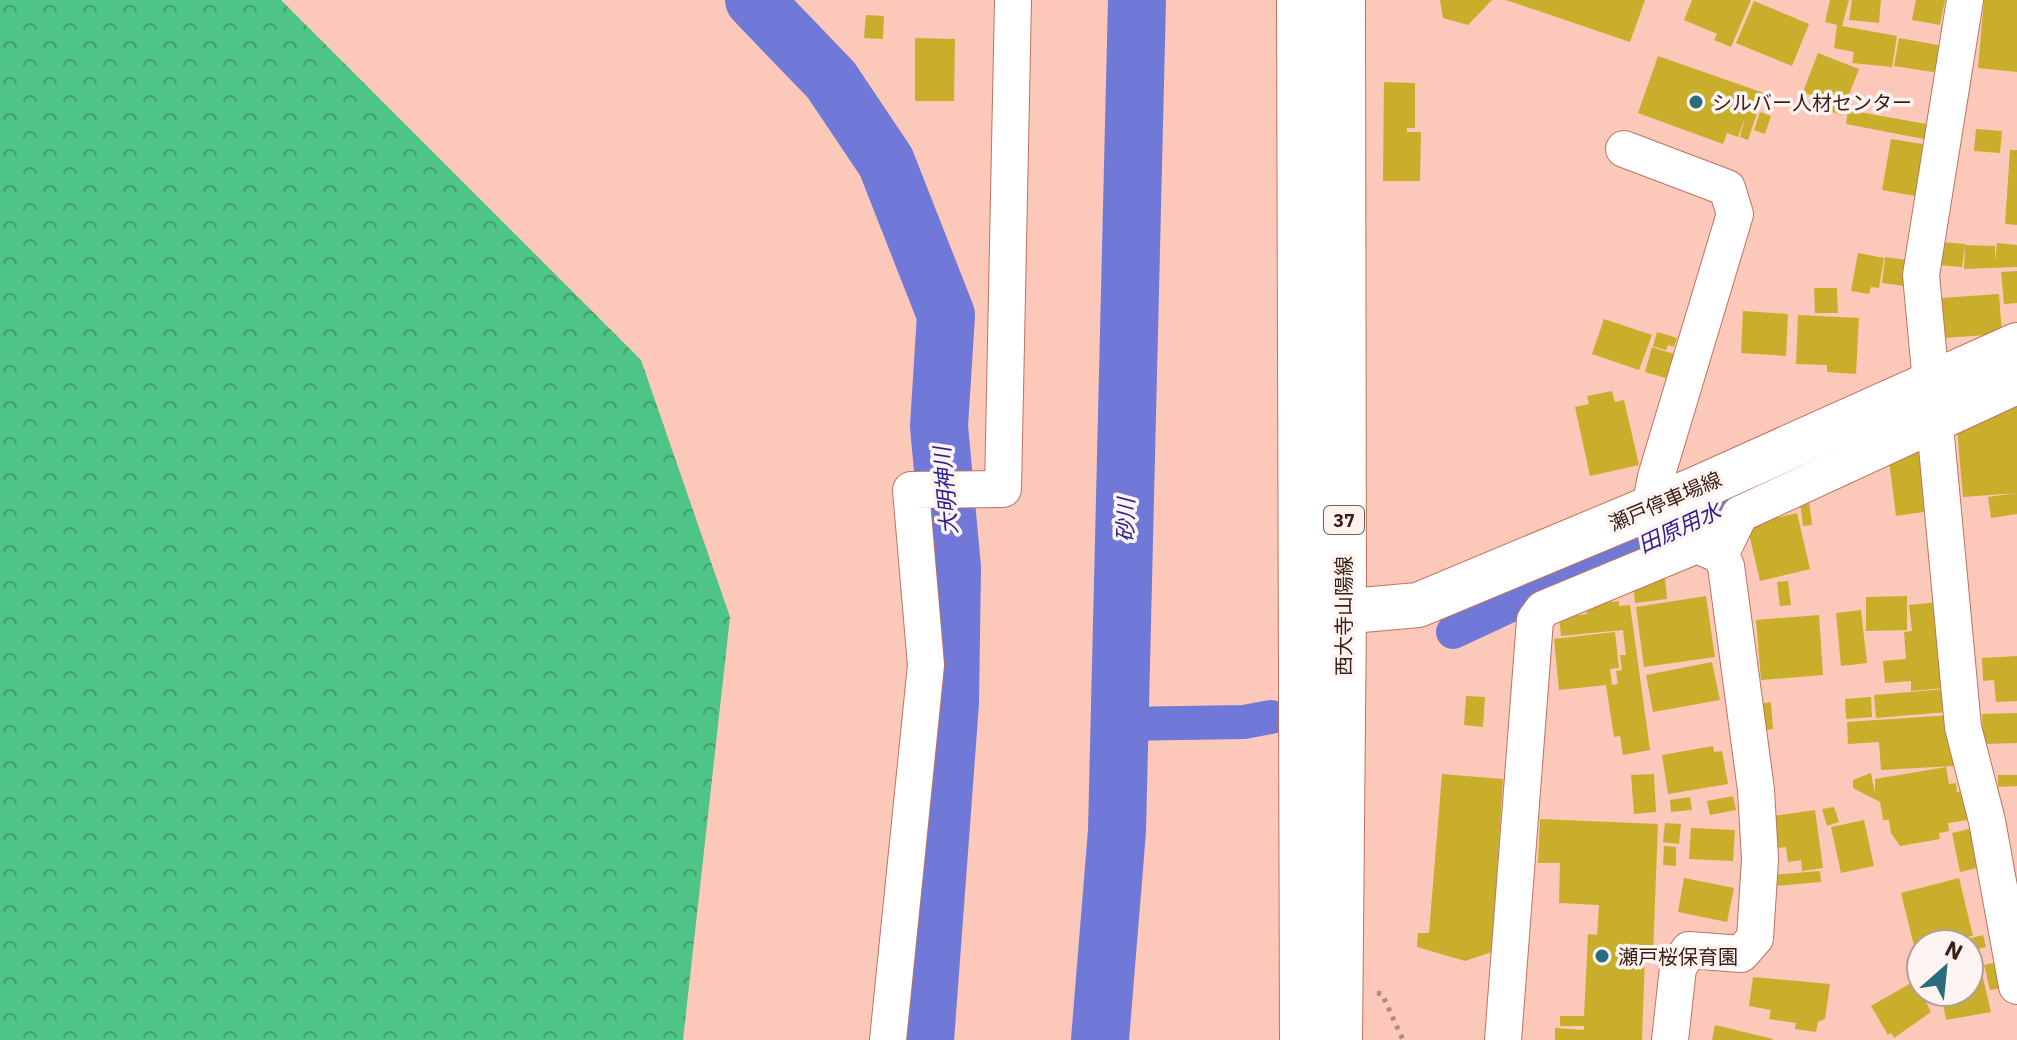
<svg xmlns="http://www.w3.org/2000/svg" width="2017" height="1040" font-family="'IBM Plex Sans','Noto Sans JP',sans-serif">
<defs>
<pattern id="forest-crowns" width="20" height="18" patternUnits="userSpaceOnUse" patternTransform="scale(2)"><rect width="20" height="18" fill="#4fc487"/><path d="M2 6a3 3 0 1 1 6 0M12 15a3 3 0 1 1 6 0" fill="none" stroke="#439f6d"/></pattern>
</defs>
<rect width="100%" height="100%" fill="#fbc8b9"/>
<!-- forest -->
<path fill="url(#forest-crowns)" d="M0,0H281L641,360L730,617L683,1040H0Z"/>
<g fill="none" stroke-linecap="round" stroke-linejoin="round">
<!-- canal -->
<path stroke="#7079d8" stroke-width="34" d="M1453,632L1766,486
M1120,724L1244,722L1271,717"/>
<!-- river -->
<path stroke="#7079d8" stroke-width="58" d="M754,0L831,80L886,162L946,315L939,426L952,568L950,703L925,1040
M1100,1040L1117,831L1137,0"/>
</g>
<!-- building -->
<path fill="#c9ae2b" d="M1440,0H1492L1468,25L1443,18Z
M1506,0H1645L1630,42Z
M1692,0H1751L1731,47L1714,40L1717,34L1684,20Z
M1830,0H1849L1842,26L1897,36L1892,67L1852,63L1854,52L1834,48L1837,25L1825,22Z
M1852,0H1881L1879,23L1849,20Z
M1916,0H1945L1940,25L1912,20Z
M1984,0H2017V72L1978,68Z
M1754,1L1809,24L1792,66L1736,43Z
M866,15L884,16L883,39L864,38Z
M915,38L955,39L954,101H915Z
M1899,38L1944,46L1939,73L1894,66Z
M1818,53L1859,69L1841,115L1824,109L1827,102L1803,92Z
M1658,56L1764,93L1748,140L1740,137L1745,118L1738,137L1727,133L1723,144L1638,113Z
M1384,82L1415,83V128H1407V132H1421L1420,181H1383Z
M1848,110L1932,125L1929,140L1846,124Z
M1760,112L1771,116L1765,134L1754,130Z
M1976,129L2002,131L2000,153L1974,151Z
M1891,139L1929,145L1921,197L1882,190Z
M2010,150H2017V225L2005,224Z
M1939,242L1965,244L1962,267L1937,265Z
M1997,243L2017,245V267L1964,269L1965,245L1995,246V262Z
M1858,253L1884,258L1879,288L1871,287L1869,294L1851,291Z
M1885,257L1914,261L1911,287L1882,283Z
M2017,271V303L2004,304L2001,272Z
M1814,288H1837L1838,313H1815Z
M1999,294L2002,334L1943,338L1941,298Z
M1743,311L1788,314L1786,356L1741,353Z
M1798,315L1859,318L1856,374L1827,372V365L1796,364Z
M1604,319L1652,335L1639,370L1592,354Z
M1657,332L1677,338L1674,347L1668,345L1666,350L1653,346Z
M1652,347L1674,354L1666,378L1645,372Z
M1612,391L1615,402L1624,400L1639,465L1590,476L1575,407L1589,404L1587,396Z
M2017,401V493L1963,497L1956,418Z
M1922,449L1930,511L1896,516L1888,453Z
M1808,493L1812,525L1803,526L1799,494Z
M2017,493V514L1991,518L1988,497Z
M1797,513L1810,569L1760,581L1747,525Z
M1665,578L1667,599L1635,603L1633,581Z
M1788,581L1791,605L1780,606L1777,582Z
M1706,596L1715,657L1644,667L1636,607Z
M1907,596V630L1866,631V597Z
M1619,601V606L1630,605L1650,750L1623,755L1620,736L1614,737L1606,685L1559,690L1554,639L1615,632L1619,668L1610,669L1612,685L1618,684L1616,671L1622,670L1620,655H1626L1623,630L1561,636L1559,617L1587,614L1586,605Z
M1938,602L1946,688L1911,691V681L1885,683L1883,661L1906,659L1904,632L1912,631L1909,605Z
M1861,610L1867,663L1841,666L1836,613Z
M1819,615L1823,675L1761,680L1756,620Z
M2017,656V701L1996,702L1994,680L1983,681L1982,658Z
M1712,662L1720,700L1653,712L1646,675Z
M1946,689L1948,712L1876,718L1874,695Z
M1466,696L1485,697L1483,727L1464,725Z
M1871,697L1872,717L1846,719L1845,699Z
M1771,702L1773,729L1760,730L1758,704Z
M2017,713V743L1983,744L1982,714Z
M1951,715L1954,766L1881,770L1879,742L1848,744L1847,722Z
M1713,746L1714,752L1722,751L1728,784L1668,794L1662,755Z
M1946,767L1949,784L1956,783L1957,792L1969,790L1974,819L1948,823L1949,831L1939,833L1940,839L1900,846L1891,833L1889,820H1883L1880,802L1853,788V780L1871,773L1875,794V779Z
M1442,774L1503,779L1492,952L1465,961L1417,947L1418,933H1429Z
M1654,774L1656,812L1634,814L1631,775Z
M1998,775H2017V786L1998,787Z
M1733,796L1736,810L1710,815L1707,801Z
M1690,797L1692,810L1671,812L1670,800Z
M1834,807L1839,822L1827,826L1822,809Z
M1815,810L1823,868L1802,871L1801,860L1788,862L1786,847L1779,848L1776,844L1772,816Z
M1540,819L1658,824L1653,954H1645L1642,1040H1555V1028L1584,1030V1026H1560V1016H1584L1588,934L1597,935L1599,905L1559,903L1560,863H1538Z
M1864,820L1874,866L1841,873L1831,827Z
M1665,823L1681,824L1679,844L1663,842Z
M1977,827L1985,866L1960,872L1952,833Z
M1691,828L1735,830L1733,861L1689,859Z
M1664,846L1676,847V866L1663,865Z
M1820,871L1821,882L1774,886L1773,875Z
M1684,878L1734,888L1727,922L1678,912Z
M1959,878L1973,936L1921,944V948L1915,950L1901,893Z
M1983,935L1986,947L1969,951V944H1950Z
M2003,961L2008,987L1990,990L1984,965Z
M1980,965L1991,1012L1946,1020L1941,992H1969V967Z
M1753,977L1830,984L1825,1019L1818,1022L1816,1032L1795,1029L1796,1023L1769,1019L1771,1010L1749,1006Z
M1918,979L1921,992H1925L1930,1000L1926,1002L1931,1012L1894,1038L1891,1033L1888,1035L1871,1006Z
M1715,1025L1773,1039V1040H1712Z"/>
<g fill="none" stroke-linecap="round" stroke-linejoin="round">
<defs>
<path id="minor" d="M1965,0L1921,275L1963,727L1987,821L2017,986
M1624,149L1727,188L1735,214L1656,477L1650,507
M1720,555L1740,514L2017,386
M888,1040L926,665L911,490L1003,489L1013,0
M1503,1040L1535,620L1543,609L1697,545L1701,536L1696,489
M1670,1040L1678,968L1689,950L1741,954L1755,938L1760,859L1756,790L1726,566L1720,555L1697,545"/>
<path id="secondary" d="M1306,615L1418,605L1696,489L2017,345"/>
<path id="primary" d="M1299,0L1302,1040
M1340,1040L1344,611L1343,0"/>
</defs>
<!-- minor casing -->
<use href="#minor" stroke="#bf735d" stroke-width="38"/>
<!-- secondary casing -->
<use href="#secondary" stroke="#bf735d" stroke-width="46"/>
<!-- primary casing -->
<use href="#primary" stroke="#bf735d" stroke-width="46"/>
<!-- path -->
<path stroke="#b4897c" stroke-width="5" stroke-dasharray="4 6" stroke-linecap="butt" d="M1377,993L1382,994L1403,1040"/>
<!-- minor -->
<use href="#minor" stroke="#fff" stroke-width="36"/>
<!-- secondary -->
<use href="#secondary" stroke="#fff" stroke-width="44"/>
<!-- primary -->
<use href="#primary" stroke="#fff" stroke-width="44"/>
</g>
<!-- markers -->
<g fill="#296d7d" stroke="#fdf4f2" stroke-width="3">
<circle cx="1696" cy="102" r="8"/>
<circle cx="1602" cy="956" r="8"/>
</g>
<g text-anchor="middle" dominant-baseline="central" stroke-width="7" stroke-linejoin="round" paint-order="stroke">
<!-- shield labels -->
<rect fill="#fdf4f2" stroke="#765e57" stroke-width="2" x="1324" y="506" width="40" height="28" rx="6"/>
<g font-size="18" font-weight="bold" fill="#3c1e15">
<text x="1344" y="520">37</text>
</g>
<!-- poi labels -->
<g font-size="20" fill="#3c1e15" stroke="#fdf4f2" text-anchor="start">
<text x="1712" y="102">シルバー人材センター</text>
<text x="1618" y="956">瀬戸桜保育園</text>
</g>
<!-- street labels -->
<g font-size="20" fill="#3c1e15" stroke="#fdf4f2">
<text transform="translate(1665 501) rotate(-23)">瀬戸停車場線</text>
<text transform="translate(1343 616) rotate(-90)">西大寺山陽線</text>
</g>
<!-- water labels -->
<g font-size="22" font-style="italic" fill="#2b1f8f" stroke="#fdf4f2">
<text transform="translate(945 491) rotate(-95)">大明神川</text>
<text transform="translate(1125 520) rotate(-89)">砂川</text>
<text transform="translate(1679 527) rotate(-25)">田原用水</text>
</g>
</g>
<!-- north arrow -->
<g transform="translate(1945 968) rotate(27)"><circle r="38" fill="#fdf4f2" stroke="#b09e9a" stroke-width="2"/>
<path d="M0-6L14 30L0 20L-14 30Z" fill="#296d7d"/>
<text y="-12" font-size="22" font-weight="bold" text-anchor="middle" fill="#3c1e15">N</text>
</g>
</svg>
